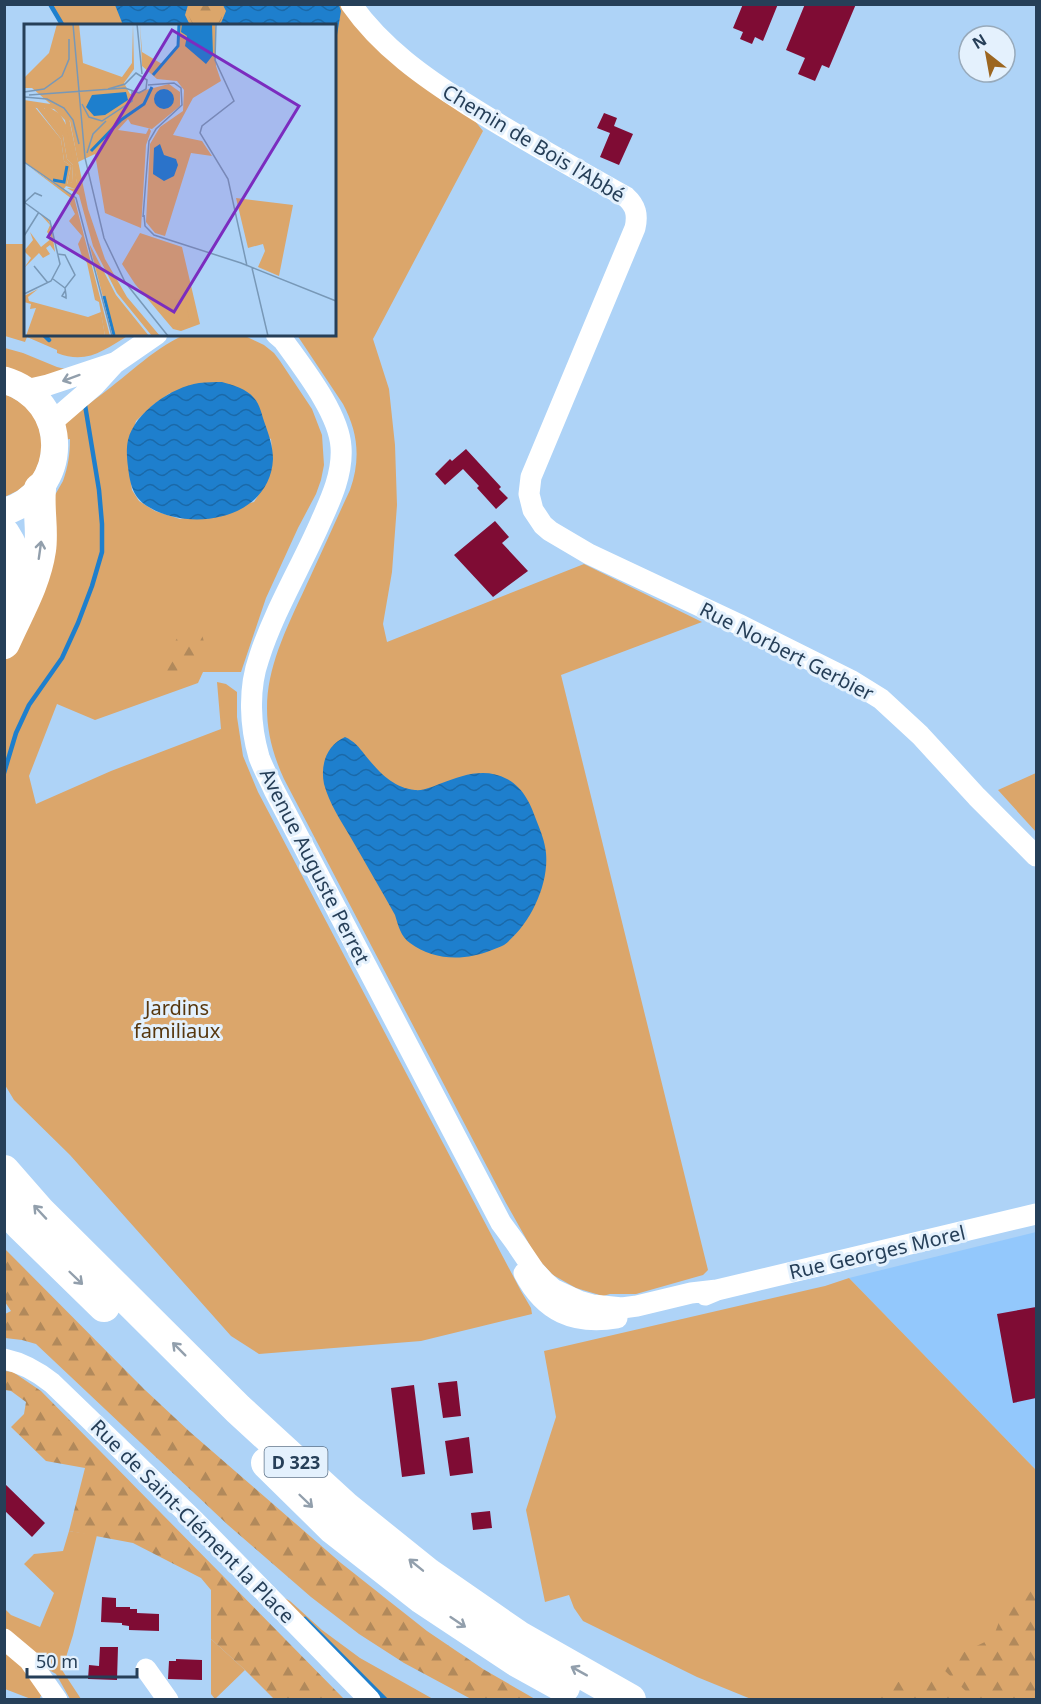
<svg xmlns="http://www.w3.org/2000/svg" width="1041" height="1704" font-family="'Noto Sans',sans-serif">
<defs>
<pattern id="forest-firs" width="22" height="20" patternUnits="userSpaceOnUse" patternTransform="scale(1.5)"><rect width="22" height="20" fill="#dba66b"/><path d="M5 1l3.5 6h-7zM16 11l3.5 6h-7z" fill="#b1895b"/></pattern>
<pattern id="water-waves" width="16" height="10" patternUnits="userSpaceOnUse" patternTransform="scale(1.5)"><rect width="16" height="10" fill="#1e7fcd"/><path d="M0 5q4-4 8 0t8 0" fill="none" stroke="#1a69a9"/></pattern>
</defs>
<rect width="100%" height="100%" fill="#aed3f7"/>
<!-- built -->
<path fill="#93c8fc" d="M1036,1232V1470L849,1278Z"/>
<!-- green -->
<path fill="#dba66b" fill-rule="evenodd" d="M50,5H345L393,61L440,99L475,121L483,131L373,339L389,389L395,445L397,505L392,572L383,624L387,642L584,564L702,622L561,675L708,1270L703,1275L636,1294H610L603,1296L576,1288L553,1275L537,1258L506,1203L284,779C249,703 274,655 306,586C321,554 335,522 350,490C361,459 358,432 343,404L297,335L334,334V26L63,25L57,19Z
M4,244H25L26,334L129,335C104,350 87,365 57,353V350L27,337L25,342L5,336Z
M184,335H243L264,345L274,353L280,361L312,409L322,435L324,465L321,480L316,494L298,528L266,598L241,672H203L198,683L95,720L57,704L29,776L36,804L111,771L221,729L217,682L226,684L237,692V717L243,756L258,792L521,1291L531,1308L532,1314L421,1341L259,1354L231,1336L70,1155L14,1100L5,1085V582L63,481C68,467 70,454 70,439L65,440V423C74,414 84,408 94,400C124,379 151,350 184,335ZM170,393L271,439C274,470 271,477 254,502L180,519L155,511L139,501L132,490L127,454L136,421L153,405Z
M5,348L23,353L57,367L65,369L37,380L5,369Z
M4,394C15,398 24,404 31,413C49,437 43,475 17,491C13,493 9,495 4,497Z
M1036,773V832L998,790Z
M849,1278L1036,1470V1699H751L697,1677L583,1621L574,1608L569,1595L545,1602L526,1510L556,1417L544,1351L825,1286Z
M69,1531L97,1535L73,1635L62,1670L81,1699H70L56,1674L42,1666L5,1629V1609L11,1615L40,1627L54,1593L24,1564L34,1554L63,1551Z
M272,1591L290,1601L322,1630L360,1658L433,1699H378Z
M211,1639L245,1670L215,1699L211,1694Z
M4,1648L23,1665L43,1694L40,1697L41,1699H31L5,1689Z"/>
<!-- forest -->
<path fill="url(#forest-firs)" d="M196,5H220L224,12L220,22L210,25H193L188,14L192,7Z
M190,627L198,628C204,637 206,646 204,657L171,674H161L158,670L182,630Z
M5,1249L144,1389L190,1432L341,1563L427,1631L483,1669L535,1699H471L404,1663L359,1634L311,1597L228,1525L36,1344L22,1340L5,1338V1314L11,1311L5,1302Z
M5,1371L13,1372L41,1391L344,1699H274L245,1670L211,1639V1590L201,1578L133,1543L69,1531L85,1468L46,1461L11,1427L24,1414L26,1402L11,1391L5,1390Z
M1036,1582V1699H974L942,1668L958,1655L993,1638L1006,1603Z
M934,1672L961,1699H879L878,1697L884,1686Z"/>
<!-- water -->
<path fill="url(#water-waves)" d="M115,5H188L185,15L190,25H123Z
M223,5H339L341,11L335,47L334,26L215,25L221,23L226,11Z
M222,382C233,385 247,389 254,398C260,404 262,416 265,424C269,435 273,447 273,459C270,520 190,533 147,506C133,497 130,484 128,467C127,459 126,449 128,440C135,412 172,387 199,383C207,382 215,382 222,382Z
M345,737C354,741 359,747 365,755C378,771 393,788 415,790C424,791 434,786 442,783C462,775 486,767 507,779C524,788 531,805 537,822C541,832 545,842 546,853C549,885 530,925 504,945C501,947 496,948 492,950C465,961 434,961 410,943C401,937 398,925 395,915C381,890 366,864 351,838C341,821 329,803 324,784C320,764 327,745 345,737Z"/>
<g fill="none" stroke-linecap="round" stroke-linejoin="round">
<!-- stream -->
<path stroke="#1e7fcd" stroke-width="4.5" d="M50,4L63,26
M43,334L49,340
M4,773L16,733L29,705L62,658L78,623L92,586L102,552V524L99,490L85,405
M305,1619L386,1700"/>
</g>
<!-- building -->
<path fill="#7f0c34" d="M743,4H778L763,41L755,37L752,44L740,39L743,32L733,28Z
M805,4H856L829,68L822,65L815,81L798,74L805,58L786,50Z
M604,113L617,118L614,126L633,134L619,165L600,157L610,133L597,128Z
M466,449L501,487L499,489L508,498L496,509L477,488L479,486L463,469L445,485L435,474L450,459L452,461Z
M495,521L509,537L502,543L528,571L493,597L454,555Z
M1036,1307V1398L1013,1403L997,1314Z
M457,1381L461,1416L443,1418L438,1383Z
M414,1385L425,1474L402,1477L391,1388Z
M469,1437L473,1473L450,1476L445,1441Z
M4,1483L45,1523L32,1537L4,1510Z
M490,1511L492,1528L473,1530L471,1513Z
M102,1597L116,1598V1607H130V1609H137V1613L159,1614V1631L129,1630V1626L122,1625V1623L101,1622Z
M100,1647H118L117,1680L88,1679L89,1665L99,1666Z
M176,1659L202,1660V1680L168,1679L169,1661H176Z"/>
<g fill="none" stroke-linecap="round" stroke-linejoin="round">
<!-- minor -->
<path stroke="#fff" stroke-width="21" d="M351,4C381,47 425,78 468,105C520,138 573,167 626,197C636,206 638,215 635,228L531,477L529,494L533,510L543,525L550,531L589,554L738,624L852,681L881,699L920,735L977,797L1036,856
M276,334L283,340C303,368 339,413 341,447C343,473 331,499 321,521C301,567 274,611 259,658C248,689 250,726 259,757C263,768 269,779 274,790L501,1223L515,1242L534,1270L545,1282L553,1289L579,1301L593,1305L622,1308L637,1306L691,1293L717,1290
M26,390L48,385L114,363
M51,423L95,385L115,363L157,334
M524,1273C544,1312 574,1325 617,1318
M705,1295L717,1290L1036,1214
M4,1359C23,1363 37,1371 52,1383L195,1521L370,1700
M4,1639L29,1660L57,1700
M146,1669L168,1700"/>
<!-- major -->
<path stroke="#fff" stroke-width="27" d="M4,380C72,400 71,491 4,512"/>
<!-- highway -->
<path stroke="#fff" stroke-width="32" d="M4,534C21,559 16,575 6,601
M4,643C17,613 35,584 40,550C43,530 38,510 40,489
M4,1171L39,1211L238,1409L346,1508L428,1574L519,1637L630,1700
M4,1207L21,1225L104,1306
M267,1463L334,1529L422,1598L517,1661L564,1687"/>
</g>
<!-- one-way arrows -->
<defs><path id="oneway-shaft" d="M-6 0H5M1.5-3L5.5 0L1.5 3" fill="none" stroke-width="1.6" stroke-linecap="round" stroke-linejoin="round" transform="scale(1.5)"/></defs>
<g stroke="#929fac">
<use href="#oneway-shaft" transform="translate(71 378) rotate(160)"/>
<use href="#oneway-shaft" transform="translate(40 550) rotate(-82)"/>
<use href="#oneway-shaft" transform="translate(40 1212) rotate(-133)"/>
<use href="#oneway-shaft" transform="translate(76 1278) rotate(44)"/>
<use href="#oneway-shaft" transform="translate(179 1349) rotate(-135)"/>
<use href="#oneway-shaft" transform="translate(306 1501) rotate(44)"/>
<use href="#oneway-shaft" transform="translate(416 1565) rotate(-141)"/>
<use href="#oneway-shaft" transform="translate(458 1622) rotate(34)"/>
<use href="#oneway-shaft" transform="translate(579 1671) rotate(-151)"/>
</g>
<g text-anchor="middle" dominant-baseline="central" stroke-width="6" stroke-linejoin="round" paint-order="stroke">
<!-- shield labels -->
<rect fill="#e4f1fd" stroke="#5f748a" stroke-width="1.5" x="264.5" y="1447" width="63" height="30" rx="4.5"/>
<g font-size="18" font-weight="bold" fill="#263f58">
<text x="296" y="1462">D 323</text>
</g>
<!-- street labels -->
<g font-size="20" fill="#263f58" stroke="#e4f1fd">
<text transform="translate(534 143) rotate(31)">Chemin de Bois l'Abbé</text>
<text transform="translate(787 651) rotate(27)">Rue Norbert Gerbier</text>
<text transform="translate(315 866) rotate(63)">Avenue Auguste Perret</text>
<text transform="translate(877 1252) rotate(-13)">Rue Georges Morel</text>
<text transform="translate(193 1521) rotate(45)">Rue de Saint-Clément la Place</text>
</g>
<!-- park labels -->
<g font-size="20" fill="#57370e" stroke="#e4f1fd">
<text x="177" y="1007">Jardins<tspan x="177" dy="23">familiaux</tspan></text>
</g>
</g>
<!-- overview -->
<g transform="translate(24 24)">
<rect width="312" height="312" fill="#aed3f7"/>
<path d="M33,0H55L59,39L98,53L108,39L109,0L110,45L100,59L106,70L145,60L156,68V82L128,105L107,100L104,95L94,106L122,110L125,104L127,107L122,121L117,204L81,189L71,130L54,138L46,97L8,64H0V54L25,29ZM116,0L118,28L138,40L154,22L155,0H191L192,42L197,57L169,74L149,111L178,117L188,132L167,129L141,212L131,209L122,198L126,120L136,103L159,87L160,66L153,57L133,55L118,42ZM23,82L36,90L45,106L54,166L42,162L39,166L0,138V83L10,82L37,115L40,137L47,142L43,160L48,158L49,141L43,135L39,112L20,85ZM212,174L269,181L255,252L234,243L241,227L239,220L224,224ZM16,190L24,196L27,202L31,228L26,221L22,224L26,230L19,234L15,229L0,244L7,234L0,227L9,216L6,208L17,223L28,214L23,208L26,201ZM116,209L158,223L176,300L157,307L149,305L111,260L98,240ZM65,219L92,271L125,312H89ZM14,265L4,273L5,277L64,293L77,288L81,312H2L12,284L6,285L7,280L0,278V272Z" fill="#dba66b"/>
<path d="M0,76L33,81L45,94L64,185L81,235L103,273L136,312H128L93,269L69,222L55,171L43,164L54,165L41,96L30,85L20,84L38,107L43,135L49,141L48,158L43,161L47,142L40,137L37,115L13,84L0,83ZM7,144L50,173L86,312H81L75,278L71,276L63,239L58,232L54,220L58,212L45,197L51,190L46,180L48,175ZM161,274L166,299L154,304L153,294H146L141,277Z" fill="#dba66b"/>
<path d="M158,0H188L189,31L182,40L161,22L163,12L157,8ZM130 75a10 10 0 1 1 20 0a10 10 0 1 1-20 0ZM102,68L104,76L81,91L70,92L62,83L68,71ZM136,120L140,131L152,135L154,141L150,152L140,157L129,150L130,124Z" fill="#1e7fcd"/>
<path fill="none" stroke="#1e7fcd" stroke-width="3" d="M129,51L154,22L155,0M67,127L97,96L120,80L128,63M29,156L40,158L43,142M80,272L90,311"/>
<path fill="none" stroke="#7898b7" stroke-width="1.5" d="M49,0L61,134L80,214L101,258L144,312M113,0L118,50M192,0L191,36L210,77L178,102L176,109L204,155L223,242M0,68L20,65L38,52L45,35V15M5,71L101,64L115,69L122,65L123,56L112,49L101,60L84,65M0,73L23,75L40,84L49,96L55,120M58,80L65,93L78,97L108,77V66M63,129L69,110L82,97M0,138L52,174L88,312M0,178L26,197L36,240L27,257L0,270M1,178L11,169L18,172M120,191L121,202L130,211L217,239L312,277M119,193L125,117L132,105L158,81L157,64L150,59L124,61M0,212L15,188M10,242L24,259M228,244L244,312M29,255L41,264L51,251L41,231L33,230M41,264L42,271V274L38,272L41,267"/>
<path fill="#7b2cbf" fill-opacity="0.15" stroke="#7b2cbf" stroke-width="3" d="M148,6L275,82L150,288L24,213Z"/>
<rect width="312" height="312" fill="none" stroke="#263f58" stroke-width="3"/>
</g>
<!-- border -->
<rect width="1041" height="1704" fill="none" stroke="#263f58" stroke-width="12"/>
<!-- north arrow -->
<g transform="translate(987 54) rotate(329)"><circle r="28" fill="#e4f1fd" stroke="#98aabb" stroke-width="1.5"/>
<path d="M0-4.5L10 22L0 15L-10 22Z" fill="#9c6620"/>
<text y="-9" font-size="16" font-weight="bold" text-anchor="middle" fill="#263f58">N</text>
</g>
<!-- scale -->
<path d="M27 1668v9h110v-9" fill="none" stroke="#263f58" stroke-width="3"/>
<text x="36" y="1668" font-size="18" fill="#263f58" stroke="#e4f1fd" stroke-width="4.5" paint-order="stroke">50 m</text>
</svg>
